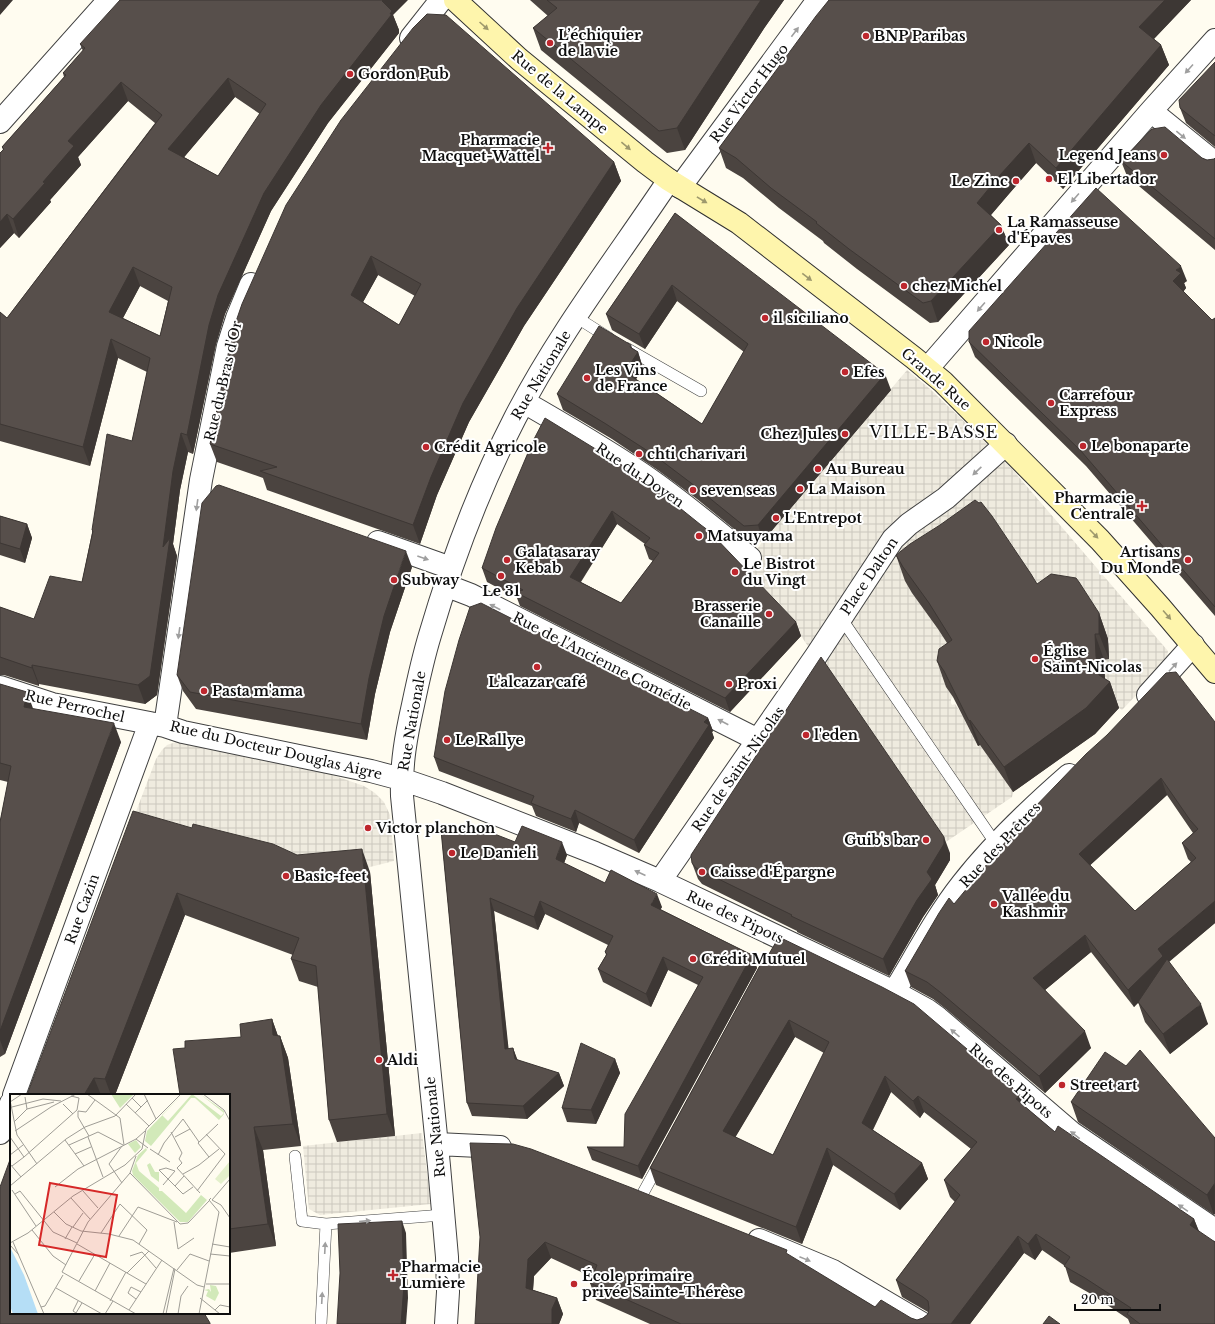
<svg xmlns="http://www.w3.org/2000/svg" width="1215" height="1324" font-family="'Libre Baskerville',serif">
<defs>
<pattern id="plaza-grid" width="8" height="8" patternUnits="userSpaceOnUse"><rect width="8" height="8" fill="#efebdf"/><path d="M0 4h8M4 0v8" fill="none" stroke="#ccc8be"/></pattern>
</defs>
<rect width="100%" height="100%" fill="#fffcf0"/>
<!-- plaza -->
<path fill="url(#plaza-grid)" d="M907,370L929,388L967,424L1012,469L1168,651L1166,664L1122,710L1102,696L1094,667L1105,660L1109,659L1104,647L1110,642L1107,637L918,600L931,618L933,617L941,633L952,644L946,687L953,697L951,699V703L952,705L955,704L974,732L971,734L973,736L974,735L978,743L976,745L977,747L980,745L1013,792L1012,797L943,844L801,636L740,572L763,541Z
M179,741L306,766L364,786L375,793L384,802L390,815L394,861L370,867L332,871L129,830L156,759L162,750L167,745Z
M422,1133L431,1204L320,1215L309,1209L303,1146Z"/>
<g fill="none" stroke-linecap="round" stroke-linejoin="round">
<defs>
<path id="lane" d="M576,317L609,338
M626,348L701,391
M841,618L996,844
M295,1156L302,1221L326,1224L443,1215
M643,1193L659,1164
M321,1324L326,1224"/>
<path id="street" d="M411,38L441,0
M1151,111L1215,163
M0,122L109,0
M680,187L818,0
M927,369L1151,111L1215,40
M524,402C567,427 611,452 652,481C686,505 718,532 750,558
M378,542L451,568
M445,585L471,595L487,603L758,740
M0,687L52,704L165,726L183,732L371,771L401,779L442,793L595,853L660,881L894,992L927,1010L938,1018L1072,1133L1215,1230
M1148,695L1193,645
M165,726L201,480L228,346L237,318L251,284
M660,881L816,656L893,539L909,524L946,498L1006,444
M894,992C916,956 936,917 962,884C994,843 1030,809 1069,775
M14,1095L150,723
M0,1133L11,1103
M437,1144L500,1147
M759,1240L833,1271L923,1324
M446,1324L448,1292L447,1257L439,1166L402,796C401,764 406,736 413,705C418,681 423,658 430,635C452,560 479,488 515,418C558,334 617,258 669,180"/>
<path id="secondary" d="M455,0L519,59L645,162L669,180L739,223L914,358L943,382L1100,540L1160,607L1215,672"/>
</defs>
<!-- lane casing -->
<use href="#lane" stroke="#414141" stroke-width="12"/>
<!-- street casing -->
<use href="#street" stroke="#414141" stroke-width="24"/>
<!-- secondary casing -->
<use href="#secondary" stroke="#303030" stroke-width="24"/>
<!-- lane -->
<use href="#lane" stroke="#fff" stroke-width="11"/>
<!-- street -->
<use href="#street" stroke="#fff" stroke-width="22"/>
<!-- secondary -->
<use href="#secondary" stroke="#fef5ac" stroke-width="22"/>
</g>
<!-- wall -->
<path fill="#4b4440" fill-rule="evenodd" d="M530,0H784L765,27L685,150L667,153L541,50L533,28L548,16Z
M829,0H1191L1154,39L1161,45L1169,65L1063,189L1036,163L1008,195L991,215L1001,225L1009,245L938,322L930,323L857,269L824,243L823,241L779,208L743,178L726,168L719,148Z
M393,15L399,30V33L328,123L271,211L225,314L216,344L193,454L188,452L180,490L173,544L177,556L157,695L145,704L39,684V686L4,675H0V607L34,619L82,582L92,533V530L132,441L147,372L118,358L90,466L0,441V312L7,318L155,123L128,101L78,157L81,165L50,200L51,202L19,238L14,233L0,248L3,150L2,147L64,77L63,73L83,51L80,44ZM235,97L260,114L218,176L184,157ZM140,286L168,301L160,336L123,318Z
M1215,62V147L1186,123L1180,108Z
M341,120L614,162L621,181L524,326L469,422L437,495L420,544L267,490L263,478L217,462L210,444ZM378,275L415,296L399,325L363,302Z
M1202,158L1207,160L1214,159L1215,158V250L1127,176L1121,161Z
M675,213L891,390L763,541L750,542L697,499L659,471L612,439L563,410L557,394L632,348L638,352L643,368L636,379L702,424L744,352L677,301L645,349L612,330L606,314Z
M1187,281L1184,283L1186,288L1183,292L1212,320L1215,318V616L1086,466L975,357L969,342Z
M533,441L796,622L801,636L730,712L520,606L517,598L487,582L482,568ZM617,524L645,544L644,545L649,559L653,561L621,603L581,582Z
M0,516L27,524L32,538L25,563L0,555Z
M896,555L1037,584L1099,613L1108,639L1109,659L1104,660L1105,679L1110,682L1119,708L1095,734L1013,792L980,745L978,746L953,697L946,687L937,661L947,643L938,629L912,593L905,581Z
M412,567L390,632L375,694L367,740L196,709L183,691L177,675Z
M0,684L33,709L121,742L5,1054L0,1057V822L8,782L0,780Z
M708,718L713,731L712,732L714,738L639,853L579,823L576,832L536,816L532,806L439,771L434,757Z
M1215,722V923L1169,962L1208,1024L1170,1054L1145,1022L1138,1002L1134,1007L1091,952L1045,990L1091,1048L1045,1093L946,1009L933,999L911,987L905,971L954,904ZM1167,795L1193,833L1182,843L1188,859L1191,862L1135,911L1090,865Z
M192,828L297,855L370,872L395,1136L337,1142L329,1120L318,987L299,981L291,959L293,955L185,915L115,1095H27Z
M441,830L515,842L567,855L564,863L605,883L662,907L660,909L752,955L757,968L642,1179L592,1160L587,1147H624L698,985L668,970L651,1007L603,982L598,969L606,955L605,952L608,945L545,914L538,930L494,911L508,1049L513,1048L517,1060L559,1073L564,1086L527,1119L472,1116L467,1103Z
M950,853V860L935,885L938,895L923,917L889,976L797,932V931L702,884L698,879L692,863Z
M764,958L1025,1107L1055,1132L1194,1219L1199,1231L1215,1324H1130L1128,1319L1091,1294L1070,1282L1065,1266L1042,1250L1035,1260L1024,1253L970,1324H650L596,1300L590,1283L592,1277L551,1258L534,1276L533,1290L557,1298L563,1314L559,1324L480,1237L788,1255L875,1307L917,1320L923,1318L928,1314V1312L902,1297L896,1280L955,1202L950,1197L944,1180L971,1149L924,1112L920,1118L891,1092L873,1130L922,1163L928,1179L900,1210L833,1165L802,1244L656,1185L650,1168ZM795,1037L824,1053L773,1155L735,1137Z
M272,1019L278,1036H280L288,1058L301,1146L263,1150L276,1246L229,1253V1095L185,1048L241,1037Z
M615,1059L620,1073L596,1124L567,1122L562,1108Z
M1071,1102L1215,1138L1214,1215L1078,1122Z"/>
<!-- shaded-wall -->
<path fill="#3d3734" d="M0,0H13L0,15Z
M383,0H408L393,15L399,30V33L328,123L271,211L225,314L216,344L193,454L187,435L209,325L218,295L264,193Z
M761,0H784L765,27L685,150L677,128Z
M1165,0H1191L1146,47L1139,27Z
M1161,45L1169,65L1063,189L1056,168Z
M228,78L235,97L175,168L168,149Z
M121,82L128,101L78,157L81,165L50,200L51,202L19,238L13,219L43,182L68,141Z
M1029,143L1036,163L1008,195L984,223L977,203L1000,175Z
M614,162L621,181L524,326L469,422L437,495L420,544L413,525L431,477L463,403L517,308Z
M7,214L14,233L0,248V222Z
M1001,225L1009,245L938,322L931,301Z
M371,256L378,275L357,313L351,295Z
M1181,266L1187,281L1184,283L1186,288L1179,297L1173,281L1176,270Z
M133,267L140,286L116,331L109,312Z
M672,285L677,301L645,349L639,334Z
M111,339L118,358L90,466L83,447Z
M631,345L635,356L638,352L643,368L631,387L625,372L630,347Z
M885,374L891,390L763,541L758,525Z
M181,433L188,452L180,490L173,544L177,556L157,695L145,704L138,685L163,547L173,471Z
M612,511L617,524L575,590L570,577Z
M27,524L32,538L25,563L20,549Z
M406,551L412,567L390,632L375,694L367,740L361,724L369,678L384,616Z
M1099,613L1108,639L1109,659L1099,634Z
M796,622L801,636L730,712L725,698Z
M1095,634L1104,660L1105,682H1110L1119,708L1095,734L1013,792L1004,767L1099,675L1096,656Z
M32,665L39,684V686L32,668Z
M27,692L34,711L24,707Z
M708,718L713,731L712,732L714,738L639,853L634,840L704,722Z
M970,720L980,745L978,746L969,721Z
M114,723L121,742L5,1054L0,1040V1031Z
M1161,778L1167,795L1085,870L1079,854Z
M575,810L579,823L576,832L571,819Z
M944,837L950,853V860L935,885L938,895L923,917L889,976L883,959L927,872Z
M562,842L567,855L561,872L556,859Z
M362,849L370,872L395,1136L387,1114Z
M177,893L185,915L115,1095H111L105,1079Z
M657,894L662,907L656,918L651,905Z
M490,898L494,911L510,1062L505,1049Z
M540,901L545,914L538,930L534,917Z
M1215,901V923L1166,964L1169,973L1134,1007L1128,990L1158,949Z
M1085,935L1091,952L1039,995L1033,978Z
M752,955L757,968L642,1179L638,1166Z
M663,957L668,970L651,1007L646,994Z
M1201,1004L1208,1024L1170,1054L1163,1034Z
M272,1019L280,1042L273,1035Z
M789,1020L795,1037L729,1148L723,1131Z
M1085,1031L1091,1048L1045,1093L1039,1076Z
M280,1036L288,1058L301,1146L293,1124Z
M513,1048L518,1061L515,1059Z
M615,1059L620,1073L596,1124L591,1110Z
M559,1073L564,1086L527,1119L523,1106Z
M885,1076L891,1092L868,1139L862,1123Z
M94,1078L101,1095H84Z
M1020,1094L1027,1110L1016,1099Z
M918,1096L924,1112L920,1118L913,1101Z
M254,1127L263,1150L276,1246L268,1224Z
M827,1148L833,1165L802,1244L796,1227Z
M922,1163L928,1179L900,1210L894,1194Z
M1215,1183V1214L1214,1215L1207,1195Z
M1194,1219L1200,1235L1190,1225Z
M402,1221L406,1233L408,1298L406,1324H401Z
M1036,1234L1042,1250L1035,1260L1028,1244Z
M1018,1236L1024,1253L970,1324H951Z
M545,1242L551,1258L534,1276L532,1304L526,1288L528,1259Z
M557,1298L563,1314L559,1324H552V1309Z"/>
<!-- building -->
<path fill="#574f4b" stroke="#3d3734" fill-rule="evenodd" d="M120,0H383L382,1L392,11L390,14H392L321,105L264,193L218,295L209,325L187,435L181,433L173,471L163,547L170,538L150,676L138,685L32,665V668L0,657V607L34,619L50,576L82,582L93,531L92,530L107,434L132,441L150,358L111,339L83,447L0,424V312L7,318L162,115L121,82L68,141L74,146L43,182L45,183L13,219L7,214L0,222V153L4,149L2,147L66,75L63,73L85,48L80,44ZM228,78L266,104L218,176L168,149ZM133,267L172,287L160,336L109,312Z
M547,0H761L677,128L659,131L533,28L557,8Z
M829,0H1165L1139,27L1161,45L1056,168L1029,143L1000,175L977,203L1001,225L931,301L923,303L849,249L816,223L817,222L771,188L736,158L719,148L816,16Z
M427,14L446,15L614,162L517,308L463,403L431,477L413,525L260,471L277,467L210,444L233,330L242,304L286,205L341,120L413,28ZM371,256L421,284L399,325L351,295Z
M1215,62V136L1180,108L1179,100Z
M1165,127L1202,158L1207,160L1214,159L1215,158V239L1121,161L1152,129Z
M1096,188L1181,266L1176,270L1181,273L1173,281L1212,320L1215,318V607L1081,451L969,342V331Z
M675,213L885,374L758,525L744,526L691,483L654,455L606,424L557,394L599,326L631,345L630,347L638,352L625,372L702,424L748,344L672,285L639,334L606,314Z
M545,418L625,467L665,496L701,525L709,531L796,622L725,698L515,592L523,590L482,568L496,528L533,441ZM612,511L650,538L644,545L659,553L621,603L570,577Z
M219,485L406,551L384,616L369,678L361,724L190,692L177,675L202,503L216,486Z
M975,500L979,503L981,502L992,516L1031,574L1037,584L1051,574L1076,578L1079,582L1099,613V634H1095L1096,656L1099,675L1110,682L1086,708L1004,767L970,720L969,721L944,671L937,661L939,649L952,640L929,603L903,567L896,555L910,544L940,525Z
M0,516L27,524L20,549L0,543Z
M481,603L708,718L704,722L709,725L634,840L575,810L571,819L531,803L534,796L434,757L445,691L459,640L470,607Z
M821,657L944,837V844L927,872L932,879L917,900L883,959L791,916L792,915L696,868L692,863L691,855Z
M1176,672L1215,722V901L1158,949L1163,956L1128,990L1085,935L1033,978L1085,1031L1039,1076L940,992L927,982L905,971L939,913L949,898L954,904L1031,811L1086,754L1107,735L1166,673ZM1161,778L1190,820L1198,829L1182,843L1196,858L1135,911L1079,854Z
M0,684L27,692L24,707L114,723L0,1031V822L11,766L0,763Z
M133,811L192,828L193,824L273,844L297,855L362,849L387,1114L329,1120L316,966L291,959L299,938L177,893L105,1079L94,1078L84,1095H27Z
M474,826L515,842L522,826L562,842L556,859L605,883L611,870L657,894L651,905L752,955L638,1166L587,1147H624L625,1114L703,977L663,957L646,994L598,969L607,954L605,952L613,936L540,901L534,917L490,898L505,1049L513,1048L515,1059L559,1073L523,1106L467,1103L441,830Z
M779,937L882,987L914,1004L1020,1094L1016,1099L1055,1132L1058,1126L1194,1219L1190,1225L1215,1242V1324H1140L1127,1314L1131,1308L1085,1278L1064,1266L1070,1257L1036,1234L1028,1244L1018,1236L951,1324H681L590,1283L597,1265L545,1242L528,1259L526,1288L557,1298L552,1309V1324H475L480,1237L470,1143L513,1144L531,1149L632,1188L787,1250L786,1253L875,1307L881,1300L911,1318L917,1320L923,1318L928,1314L929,1308L928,1301L923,1297L896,1280L960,1195L944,1180L977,1142L918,1096L913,1101L885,1076L862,1123L922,1163L894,1194L827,1148L796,1227L650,1168L764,958L766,959ZM789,1020L829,1042L773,1155L723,1131Z
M1167,959L1201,1004L1163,1034L1138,1002Z
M272,1019L273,1035L280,1036L293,1124L254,1127L268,1224L229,1229V1095H180L173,1049L185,1048V1041L241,1037L240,1024Z
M581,1043L615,1059L591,1110L562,1108Z
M1140,1050L1215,1138V1183L1207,1195L1071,1102L1105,1052L1126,1066Z
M11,1157V1313H204L210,1323V1324H0V1187Z
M402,1221L404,1285L401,1324H337L340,1273L338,1224Z
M1049,1316L1060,1324H1043Z"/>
<!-- one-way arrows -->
<defs><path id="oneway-solid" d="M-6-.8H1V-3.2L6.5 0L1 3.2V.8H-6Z"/></defs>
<g fill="#9e996d">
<use href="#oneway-solid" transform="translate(484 26) rotate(42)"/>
<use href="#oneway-solid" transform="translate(626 146) rotate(40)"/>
<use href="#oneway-solid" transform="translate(702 200) rotate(31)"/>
<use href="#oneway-solid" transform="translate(807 277) rotate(38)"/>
<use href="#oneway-solid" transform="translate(1094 534) rotate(46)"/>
<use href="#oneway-solid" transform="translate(1167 615) rotate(49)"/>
</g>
<g fill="#9f9f9f">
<use href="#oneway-solid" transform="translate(795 32) rotate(-53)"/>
<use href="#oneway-solid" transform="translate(1189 69) rotate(132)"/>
<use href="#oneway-solid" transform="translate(1181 135) rotate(39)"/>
<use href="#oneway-solid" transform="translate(1075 198) rotate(131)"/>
<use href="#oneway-solid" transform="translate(981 307) rotate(131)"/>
<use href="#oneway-solid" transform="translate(977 471) rotate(137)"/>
<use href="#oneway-solid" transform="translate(197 505) rotate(98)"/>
<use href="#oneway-solid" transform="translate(423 558) rotate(19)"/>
<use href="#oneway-solid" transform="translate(495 607) rotate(-153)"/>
<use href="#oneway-solid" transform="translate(179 633) rotate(98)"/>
<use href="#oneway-solid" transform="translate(1173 667) rotate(-47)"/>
<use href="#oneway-solid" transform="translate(723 722) rotate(-153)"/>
<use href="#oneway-solid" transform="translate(640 873) rotate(-156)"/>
<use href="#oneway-solid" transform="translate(955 1033) rotate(-139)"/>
<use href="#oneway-solid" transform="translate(1075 1135) rotate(-142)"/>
<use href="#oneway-solid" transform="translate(1183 1208) rotate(-146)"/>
<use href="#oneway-solid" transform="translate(365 1221) rotate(-5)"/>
<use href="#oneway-solid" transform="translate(325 1248) rotate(-87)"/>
<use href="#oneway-solid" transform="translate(805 1259) rotate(22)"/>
<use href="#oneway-solid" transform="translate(322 1298) rotate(-87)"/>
</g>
<!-- markers -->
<g fill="#be272e" stroke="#fff" stroke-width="1.5">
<circle cx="866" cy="36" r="4"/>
<circle cx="550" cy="43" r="4"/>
<circle cx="350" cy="74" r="4"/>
<path d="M546 142h4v4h4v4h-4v4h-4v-4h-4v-4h4z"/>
<circle cx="1164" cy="155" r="4"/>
<circle cx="1049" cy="179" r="4"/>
<circle cx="1016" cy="181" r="4"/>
<circle cx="999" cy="230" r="4"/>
<circle cx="904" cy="286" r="4"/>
<circle cx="765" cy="318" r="4"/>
<circle cx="986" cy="342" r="4"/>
<circle cx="845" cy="372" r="4"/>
<circle cx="587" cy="378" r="4"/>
<circle cx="1051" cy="403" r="4"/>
<circle cx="845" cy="434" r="4"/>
<circle cx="1083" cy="446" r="4"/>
<circle cx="426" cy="447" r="4"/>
<circle cx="639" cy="454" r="4"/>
<circle cx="818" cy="469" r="4"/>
<circle cx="800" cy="489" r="4"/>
<circle cx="693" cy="490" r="4"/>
<path d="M1140 500h4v4h4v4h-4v4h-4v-4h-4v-4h4z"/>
<circle cx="776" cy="518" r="4"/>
<circle cx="699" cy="536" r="4"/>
<circle cx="507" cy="560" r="4"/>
<circle cx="1188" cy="560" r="4"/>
<circle cx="735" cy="572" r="4"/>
<circle cx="501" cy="576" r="4"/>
<circle cx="394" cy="580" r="4"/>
<circle cx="769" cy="614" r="4"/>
<circle cx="1035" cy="659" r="4"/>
<circle cx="537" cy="667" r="4"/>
<circle cx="729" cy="684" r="4"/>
<circle cx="204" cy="691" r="4"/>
<circle cx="806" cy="735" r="4"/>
<circle cx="447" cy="740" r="4"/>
<circle cx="368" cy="828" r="4"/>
<circle cx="926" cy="840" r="4"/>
<circle cx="452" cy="853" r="4"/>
<circle cx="702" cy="872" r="4"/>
<circle cx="286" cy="876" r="4"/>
<circle cx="994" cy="904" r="4"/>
<circle cx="693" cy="959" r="4"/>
<circle cx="379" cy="1060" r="4"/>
<circle cx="1062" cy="1085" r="4"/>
<path d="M391 1269h4v4h4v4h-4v4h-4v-4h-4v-4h4z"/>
<circle cx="574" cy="1284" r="4"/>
</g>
<g text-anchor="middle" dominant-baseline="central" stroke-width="4" stroke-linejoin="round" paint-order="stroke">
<!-- poi labels -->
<g font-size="14" font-weight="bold" fill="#0e0e0e" stroke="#fff" text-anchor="start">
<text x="558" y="35">L’échiquier<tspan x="558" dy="16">de la vie</tspan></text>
<text x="874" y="36">BNP Paribas</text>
<text x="358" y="74">Gordon Pub</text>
<text x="540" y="140" text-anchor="end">Pharmacie<tspan x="540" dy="16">Macquet-Wattel</tspan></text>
<text x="1156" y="155" text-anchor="end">Legend Jeans</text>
<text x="1057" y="179">El Libertador</text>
<text x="1008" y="181" text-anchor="end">Le Zinc</text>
<text x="1007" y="222">La Ramasseuse<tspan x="1007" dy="16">d'Épaves</tspan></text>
<text x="912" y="286">chez Michel</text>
<text x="773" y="318">il siciliano</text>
<text x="994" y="342">Nicole</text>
<text x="595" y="370">Les Vins<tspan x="595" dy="16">de France</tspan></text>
<text x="853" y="372">Efes</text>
<text x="1059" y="395">Carrefour<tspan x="1059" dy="16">Express</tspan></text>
<text x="837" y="434" text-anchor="end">Chez Jules</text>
<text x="1091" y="446">Le bonaparte</text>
<text x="434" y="447">Crédit Agricole</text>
<text x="647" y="454">chti charivari</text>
<text x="826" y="469">Au Bureau</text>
<text x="808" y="489">La Maison</text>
<text x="701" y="490">seven seas</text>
<text x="1134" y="498" text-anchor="end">Pharmacie<tspan x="1134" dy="16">Centrale</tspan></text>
<text x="784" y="518">L'Entrepot</text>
<text x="707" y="536">Matsuyama</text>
<text x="515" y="552">Galatasaray<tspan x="515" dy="16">Kebab</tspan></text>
<text x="1180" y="552" text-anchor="end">Artisans<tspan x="1180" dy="16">Du Monde</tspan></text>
<text x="743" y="564">Le Bistrot<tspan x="743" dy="16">du Vingt</tspan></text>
<text x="402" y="580">Subway</text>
<text x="501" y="591" text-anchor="middle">Le 31</text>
<text x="761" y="606" text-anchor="end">Brasserie<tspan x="761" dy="16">Canaille</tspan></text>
<text x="1043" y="651">Église<tspan x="1043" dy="16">Saint-Nicolas</tspan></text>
<text x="537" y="682" text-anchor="middle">L'alcazar café</text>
<text x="737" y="684">Proxi</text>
<text x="212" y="691">Pasta m'ama</text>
<text x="814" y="735">l'eden</text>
<text x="455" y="740">Le Rallye</text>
<text x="376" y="828">Victor planchon</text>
<text x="918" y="840" text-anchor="end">Guib's bar</text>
<text x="460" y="853">Le Danieli</text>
<text x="710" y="872">Caisse d'Épargne</text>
<text x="294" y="876">Basic-feet</text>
<text x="1002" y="896">Vallée du<tspan x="1002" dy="16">Kashmir</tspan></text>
<text x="701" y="959">Crédit Mutuel</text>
<text x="387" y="1060">Aldi</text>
<text x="1070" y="1085">Street art</text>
<text x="401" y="1267">Pharmacie<tspan x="401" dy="16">Lumière</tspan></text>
<text x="582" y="1276">École primaire<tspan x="582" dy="16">privée Sainte-Thérèse</tspan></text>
</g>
<!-- street labels -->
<g font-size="14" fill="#0e0e0e" stroke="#fff">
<text transform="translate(560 92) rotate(40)">Rue de la Lampe</text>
<text transform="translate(749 93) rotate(-53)">Rue Victor Hugo</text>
<text transform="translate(541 375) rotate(-59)">Rue Nationale</text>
<text transform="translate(936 379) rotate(41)">Grande Rue</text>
<text transform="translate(223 381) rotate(-77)">Rue du Bras d'Or</text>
<text transform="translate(640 475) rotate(34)">Rue du Doyen</text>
<text transform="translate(869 576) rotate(-56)">Place Dalton</text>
<text transform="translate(602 661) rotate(27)">Rue de l'Ancienne Comédie</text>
<text transform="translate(75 706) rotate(13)">Rue Perrochel</text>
<text transform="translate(412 721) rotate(-80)">Rue Nationale</text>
<text transform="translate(276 750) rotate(13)">Rue du Docteur Douglas Aigre</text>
<text transform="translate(738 769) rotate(-55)">Rue de Saint-Nicolas</text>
<text transform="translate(1000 845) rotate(-47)">Rue des Prêtres</text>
<text transform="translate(82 909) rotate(-70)">Rue Cazin</text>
<text transform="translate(735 917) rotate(25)">Rue des Pipots</text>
<text transform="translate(1011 1081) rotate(41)">Rue des Pipots</text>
<text transform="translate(435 1127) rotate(-96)">Rue Nationale</text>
</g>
<!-- quarter labels -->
<g font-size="16" letter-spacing="1" fill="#0e0e0e" stroke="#fff">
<text x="934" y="432">VILLE-BASSE</text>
</g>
</g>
<!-- overview -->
<g transform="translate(10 1094)">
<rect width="220" height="220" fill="#fffcf0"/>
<path d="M101,0H124L110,14ZM173,0L152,21L158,27L182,0L211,22L214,19L190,0L214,17V20L209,26L185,4H181L141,52L135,47L137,37ZM126,46L131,53L125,59L118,50ZM136,54L137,56L126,69L129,77L149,94V97H152L176,119L191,101L197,106L178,128H170L123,81L122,77L128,61ZM140,69L145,78H149V88L141,82L137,71ZM200,191L206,192L209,199L205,207L196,202L198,197L194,196L199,195L201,198Z" fill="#d2e9b9"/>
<path d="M220,67V81L211,90L205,85Z" fill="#e4f0cb"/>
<path d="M1,155L14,181L28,220H3L0,212Z" fill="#b5def6"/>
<path fill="none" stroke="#9f9d96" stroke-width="1" d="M77,0L110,24L114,51M134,0L146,25M193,0L214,16L220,27M122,4L131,13M0,6L7,41L27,70M0,8L12,0M53,10L63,20M116,10L139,32M2,13L33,5L51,7M17,15L44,8M68,17V23L79,42M68,17L76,18L85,6M125,19L138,6M4,28L17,15L15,3M180,35L189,48M5,37L41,13L66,0M161,38L172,59L169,65L172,69L167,74L190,99M0,43L14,63L67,16L69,4L61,2M78,43L93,83M126,45L138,54M55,46L74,72M59,51L88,38L113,51M112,52L99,70L112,89M140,55L160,68M65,60L81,53M0,61L13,51M148,61L154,49L173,25L180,35L165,43M199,63L188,49L208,30M0,70L11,83M2,72L14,63M165,77L156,74L149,76L173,100L183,93M120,79L170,130L178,129L199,107M173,80L189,71L209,55M153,91L165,77M0,92L56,45L75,33L105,22L126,0M165,92L174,82M45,93L68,75L126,45L135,37M2,96L26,132M73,97L88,114M187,97L215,60L196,40M5,100L10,97L43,138L67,149M61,104L80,125M202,106L211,111L220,124M202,106L220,85M44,118L56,130L71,137L99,140L123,146L187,191L194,193M164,128L168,155L184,144M63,133L73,119M22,136L43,162L56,171M91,139L110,110L137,136L129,150M109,142L128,113L167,128M55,145L62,133M3,148L34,220M0,149L18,139L63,102L115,71L132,55L136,35L171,0M67,150L136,190M202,150L220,153M0,151L9,161M200,160L220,162M120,162L132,158L146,174M167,176L180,160L199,167M52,178L78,128L120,79L126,62M52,178L126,220M117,179L139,157M69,187L85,160M196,190H220M46,194L92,220M85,197L100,169M190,204L210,220M126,205L118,199L121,193L131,198M68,207L63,217L66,219L72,209M100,207L116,178M31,213L35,212L53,181M119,216L152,166M205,216L210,211L220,213M95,220L103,207M153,220L164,174M156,220L165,175M168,220L171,202L178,192M189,220L209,118L199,106L201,104"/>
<path fill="#d62828" fill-opacity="0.15" stroke="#d62828" stroke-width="2" d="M40,89L107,101L96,163L29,151Z"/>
<rect width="220" height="220" fill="none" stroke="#0e0e0e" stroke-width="2"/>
</g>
<!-- scale -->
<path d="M1075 1304v6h85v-6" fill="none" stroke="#0e0e0e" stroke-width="2"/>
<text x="1081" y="1304" font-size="12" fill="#0e0e0e" stroke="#ffffff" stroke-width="3" paint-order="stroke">20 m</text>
</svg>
